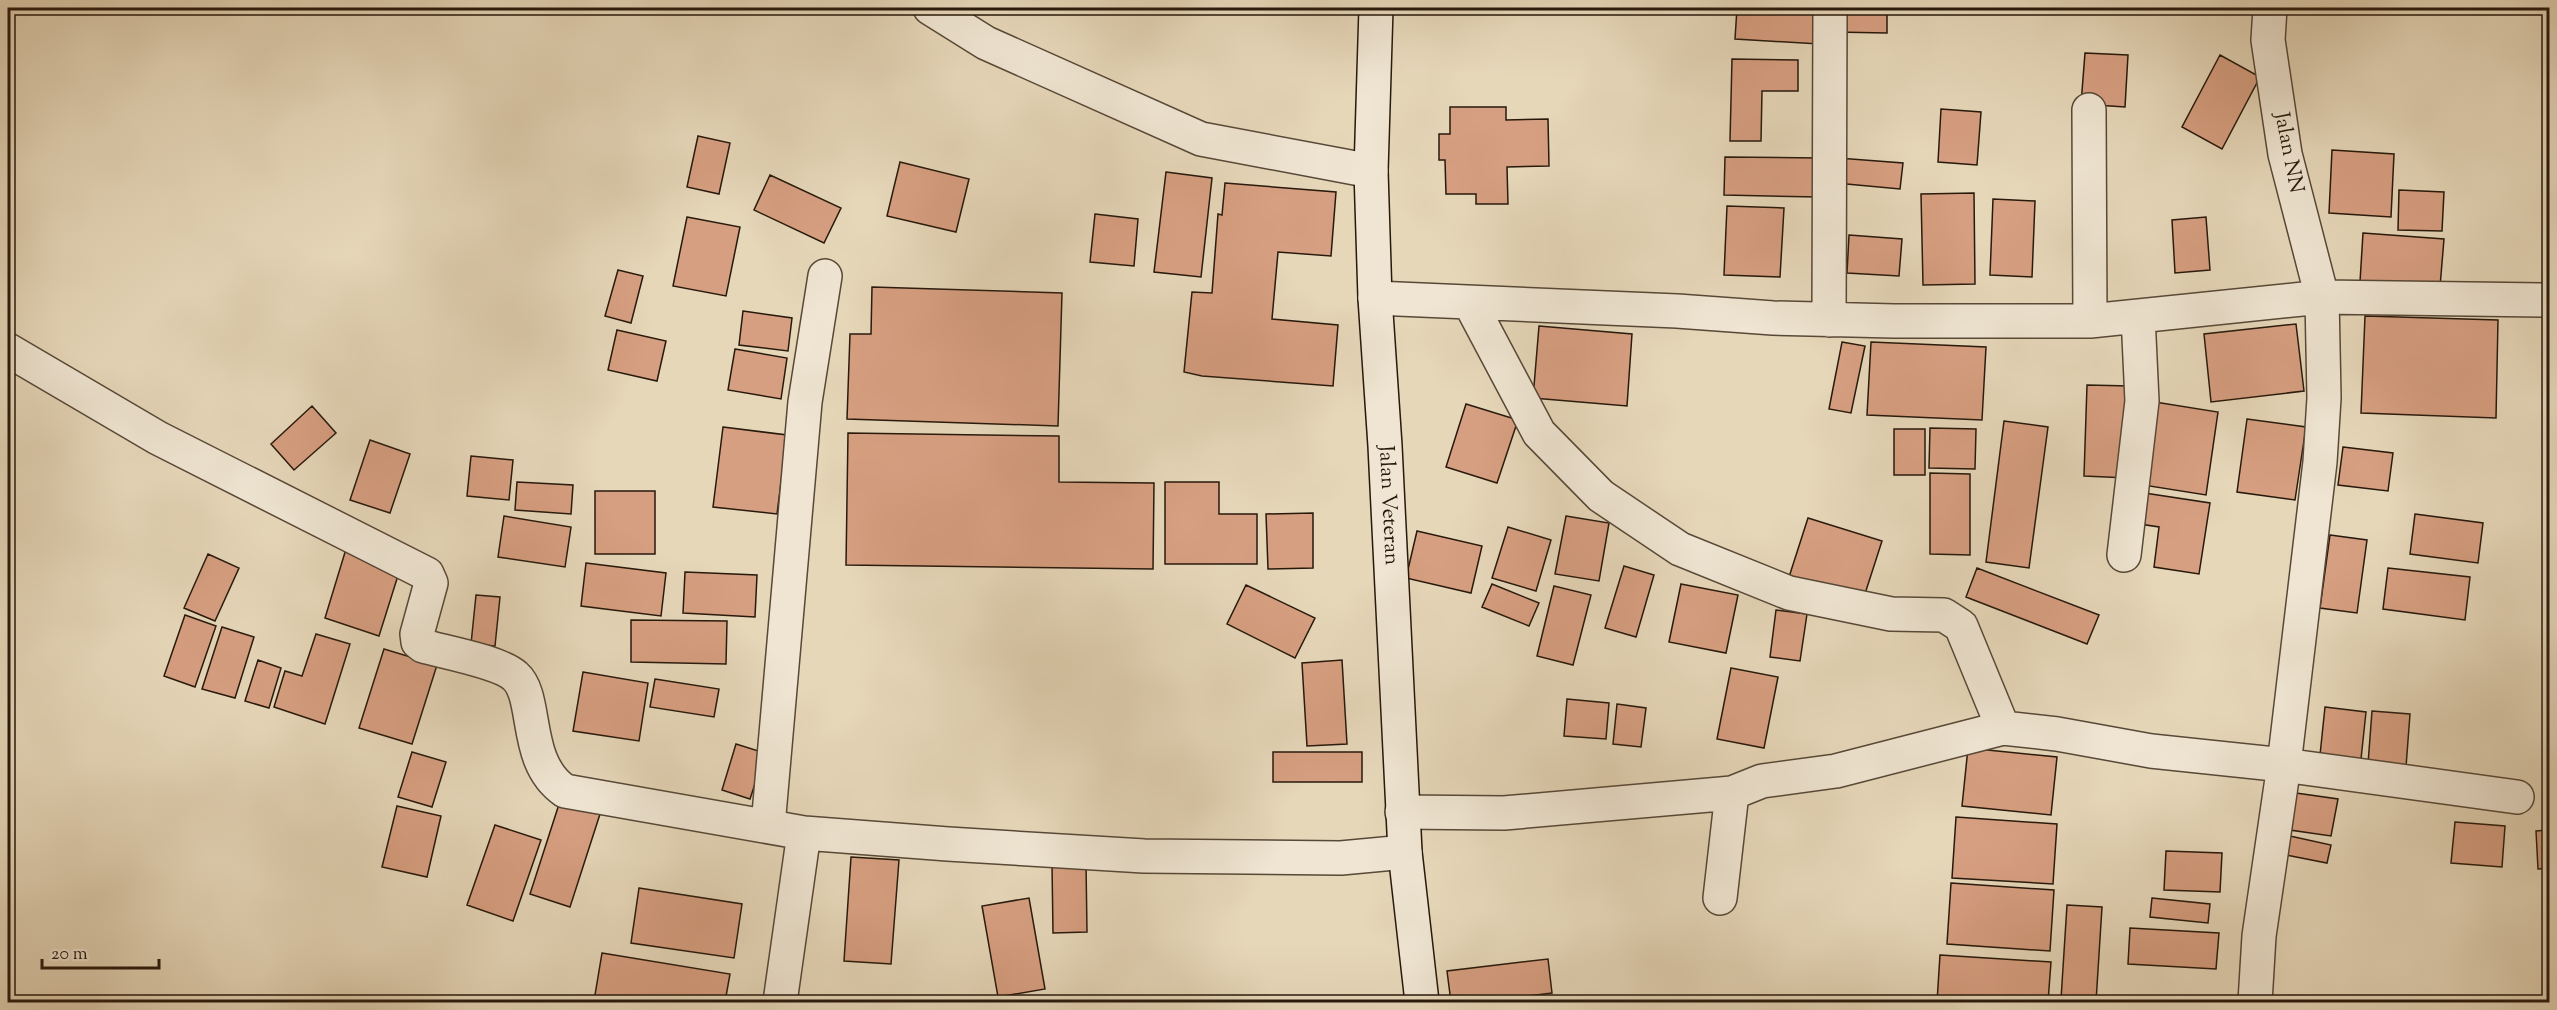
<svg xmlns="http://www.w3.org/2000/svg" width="2557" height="1010" font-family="'Sorts Mill Goudy',serif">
<rect width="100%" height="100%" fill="#e6d7b9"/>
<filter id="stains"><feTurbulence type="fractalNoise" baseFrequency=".00333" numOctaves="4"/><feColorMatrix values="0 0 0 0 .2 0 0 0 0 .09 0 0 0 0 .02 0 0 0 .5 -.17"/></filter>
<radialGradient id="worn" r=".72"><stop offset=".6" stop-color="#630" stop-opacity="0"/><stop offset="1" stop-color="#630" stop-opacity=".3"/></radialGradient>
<!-- building -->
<path fill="#d79f81" stroke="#27190c" stroke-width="1.5" d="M1737,8H1821L1819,44L1735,39Z
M1834,8H1887V33L1834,32Z
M2085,53L2128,55L2125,107L2081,104Z
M2220,55L2260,77L2222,149L2182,127Z
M1732,59L1798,60V91H1762L1761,141H1730Z
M1450,107H1506V120L1548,119L1549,166L1507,167L1508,204H1476V194H1446L1445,160H1439V134H1450Z
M1941,109L1981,112L1977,165L1938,162Z
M698,136L730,143L719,194L687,187Z
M2332,150L2394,154L2391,217L2329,213Z
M1725,157L1819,158L1818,197L1724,195Z
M1838,158L1903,163L1900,189L1836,183Z
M900,162L969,179L956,232L887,216Z
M1166,172L1212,178L1201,277L1154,272Z
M770,175L841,208L824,243L754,210Z
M1225,183L1336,192L1331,256L1278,252L1272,319L1338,325L1333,386L1202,376L1184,372L1192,292L1212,293L1218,214L1222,215Z
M2399,190L2444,192L2442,231L2398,230Z
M1974,193L1975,284L1923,285L1921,194Z
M1993,199L2035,201L2032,277L1990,275Z
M1727,206L1784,208L1780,277L1724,275Z
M1095,214L1138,219L1134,266L1090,262Z
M687,217L740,227L726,296L673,286Z
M2206,217L2210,270L2175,273L2172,220Z
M2363,233L2444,239L2440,287L2360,282Z
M1849,235L1902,239L1899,276L1847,273Z
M618,270L643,276L631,323L605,316Z
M872,287L1062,293L1058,426L847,419L850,334H871Z
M743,311L792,318L788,351L739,345Z
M2365,316L2498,320L2496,418L2361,413Z
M2296,324L2304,391L2211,402L2204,334Z
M1539,326L1632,334L1627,406L1533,398Z
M617,330L666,341L657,381L608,370Z
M1842,342L1865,346L1851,413L1829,409Z
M1871,342L1986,347L1982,420L1867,415Z
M735,349L787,358L781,399L728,390Z
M2087,385L2130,386L2128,478L2084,476Z
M2155,402L2218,412L2206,495L2143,485Z
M1466,404L1518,420L1497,483L1446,467Z
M312,406L336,433L294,470L271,444Z
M2247,419L2306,427L2295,500L2237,492Z
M2004,421L2048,427L2029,568L1986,562Z
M723,427L787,435L777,514L713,507Z
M1930,428L1976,429L1975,469L1929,468Z
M1894,429H1925V475H1894Z
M848,433L1059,436V482L1154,483L1153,569L846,565Z
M370,440L410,454L390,513L350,500Z
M2343,447L2393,453L2388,491L2338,485Z
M471,456L513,460L509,500L467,496Z
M1930,473L1970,474V555L1930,554Z
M517,482L573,485L571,514L515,510Z
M1165,482H1219V514H1257V564H1165Z
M595,491H655V554H595Z
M2138,492L2210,503L2199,574L2154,567L2159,527L2133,523Z
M1313,513V568L1268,569L1266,514Z
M2415,514L2483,523L2478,563L2410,554Z
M504,516L571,527L565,567L498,557Z
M1566,516L1609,523L1599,581L1555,574Z
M1808,518L1882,541L1863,600L1789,577Z
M1508,527L1551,540L1536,591L1492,578Z
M1417,531L1482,546L1471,593L1406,578Z
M2330,535L2367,540L2357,613L2320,608Z
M346,549L401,566L379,636L325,618Z
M208,554L239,568L215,621L184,608Z
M586,563L666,573L661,616L581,606Z
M1624,566L1654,575L1636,637L1605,628Z
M1977,568L2099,615L2087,644L1966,597Z
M2388,568L2470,577L2465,620L2383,609Z
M685,572L757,575L755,617L683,613Z
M1492,584L1539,603L1529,626L1482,607Z
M1681,584L1738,595L1726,653L1669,642Z
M1246,585L1315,618L1295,658L1227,624Z
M1554,586L1591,595L1573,665L1537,656Z
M476,595L500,597L495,646L471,644Z
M1776,610L1807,614L1800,661L1770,657Z
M185,615L216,626L195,687L164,676Z
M631,620L727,621L726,664L631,662Z
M222,627L254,637L235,698L202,689Z
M316,634L350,644L325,724L274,707L285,671L302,676Z
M384,649L437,665L412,744L359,728Z
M258,660L281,668L269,708L245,701Z
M1342,660L1347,744L1307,746L1302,663Z
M1731,668L1778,677L1764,748L1717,739Z
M583,672L648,683L639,741L573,731Z
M655,679L719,689L714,717L650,707Z
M1567,699L1609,703L1606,739L1564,736Z
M1617,704L1646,708L1641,747L1613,744Z
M2325,707L2366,712L2361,759L2320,755Z
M2372,711L2410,714L2406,767L2368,764Z
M736,744L765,753L750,799L722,790Z
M1968,748L2057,757L2051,815L1962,806Z
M412,752L446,762L432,807L398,797Z
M1273,752H1362V782H1273Z
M2296,793L2338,799L2331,836L2290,830Z
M561,798L601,811L570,907L530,894Z
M397,806L441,816L427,877L382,867Z
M1956,817L2057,824L2053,884L1952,878Z
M2455,822L2505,826L2502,867L2451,863Z
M495,825L541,840L513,921L467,905Z
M2550,830V868L2538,869L2536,831Z
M2290,836L2331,845L2327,863L2286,855Z
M2166,851L2222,853L2220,892L2164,890Z
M851,857L899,860L891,964L844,961Z
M1086,863L1087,932L1053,933L1052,864Z
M1951,883L2054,890L2050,951L1947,944Z
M639,888L742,904L734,958L631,943Z
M1029,898L1045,989L998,997L982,906Z
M2152,898L2210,904L2208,923L2150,917Z
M2067,905L2102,907L2096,1002L2061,999Z
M2130,928L2219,933L2216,969L2128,964Z
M602,953L730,974L725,1002L594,1001Z
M1940,955L2051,962L2048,1002H1937Z
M1548,959L1552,993L1479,1002H1451L1447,971Z"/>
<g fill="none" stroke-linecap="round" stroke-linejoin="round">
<defs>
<path id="minor" d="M930,8L986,43L1201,139L1371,171
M2089,110L2090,321
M1375,298L1677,311L1773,318L1894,321H2090L2322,297L2550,300
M1470,303L1539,433L1601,496L1680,549L1789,593L1891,614L1944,615L1961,626L2003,728
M1829,320L1830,8
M8,350L158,438L427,574L431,583L417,634L418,642L423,646C444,652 500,662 515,676C539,697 522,762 565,791L804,833L948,844L1144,856L1341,858L1405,852
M2124,555L2142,401L2138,316
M1402,812L1504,813L1732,793L1762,781L1836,771L2003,728L2057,734L2151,751L2284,765L2517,797
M768,826L805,402L825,276
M1720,898L1732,793
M780,1002L804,833
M2255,1002L2259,936L2284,765L2320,462L2324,398L2322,297L2285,154L2268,40L2270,8"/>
<g id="secondary">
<path id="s1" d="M1376,8L1371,171L1375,298L1385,446L1405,852L1422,1002"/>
</g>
</defs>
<!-- minor casing -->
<use href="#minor" stroke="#574837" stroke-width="36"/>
<!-- secondary casing -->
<use href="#secondary" stroke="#27190c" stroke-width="36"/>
<!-- minor -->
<use href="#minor" stroke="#efe5d2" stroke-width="33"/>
<!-- secondary -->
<use href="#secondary" stroke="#efe5d2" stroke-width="33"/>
</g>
<g text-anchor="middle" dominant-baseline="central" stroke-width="4.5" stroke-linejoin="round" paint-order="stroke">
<!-- street labels -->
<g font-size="21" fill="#27190c" stroke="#efe5d2">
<text transform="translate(2288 153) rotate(79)">Jalan NN</text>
<text stroke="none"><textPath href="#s1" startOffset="498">Jalan Veteran</textPath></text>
</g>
</g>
<!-- margin -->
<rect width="2557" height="1010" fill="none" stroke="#e6d7b9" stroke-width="30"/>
<rect x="9" y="9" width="2539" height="992" fill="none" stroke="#27190c" stroke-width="3"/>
<rect x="15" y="15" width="2527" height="980" fill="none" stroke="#27190c" stroke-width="1.5"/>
<!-- scale -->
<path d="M42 959v9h117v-9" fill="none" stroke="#27190c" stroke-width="3"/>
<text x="51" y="959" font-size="18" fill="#27190c" stroke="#efe5d2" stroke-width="4.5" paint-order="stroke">20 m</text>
<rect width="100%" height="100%" filter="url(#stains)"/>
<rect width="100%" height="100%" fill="url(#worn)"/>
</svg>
